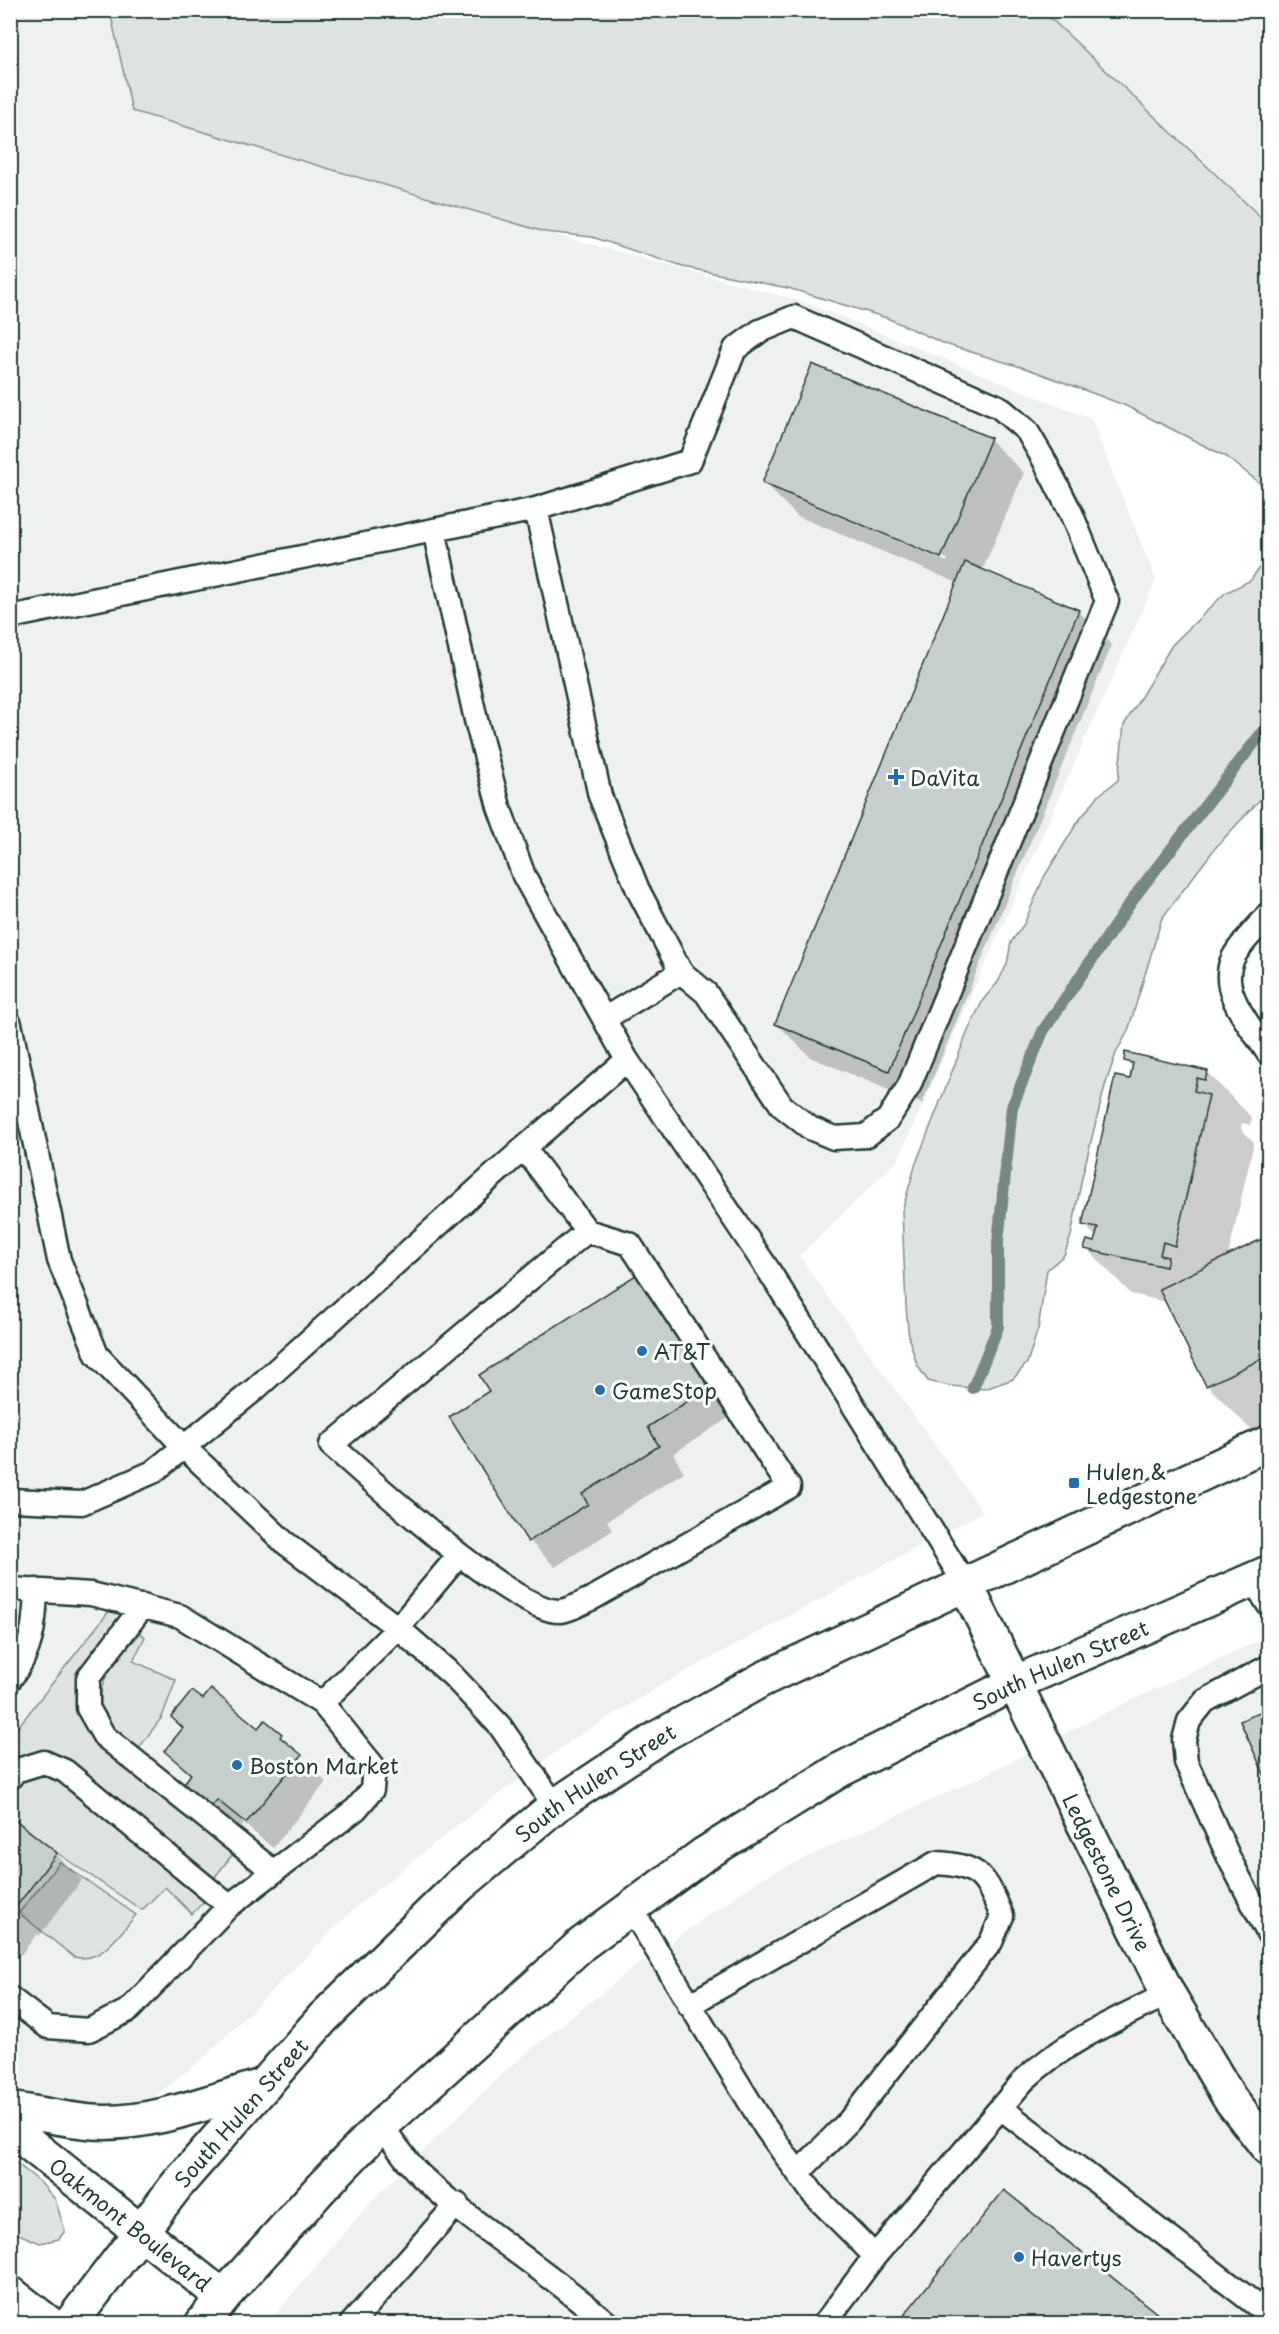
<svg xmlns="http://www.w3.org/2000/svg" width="1279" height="2334" font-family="'Playpen Sans',sans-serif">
<rect width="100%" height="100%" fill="#fff"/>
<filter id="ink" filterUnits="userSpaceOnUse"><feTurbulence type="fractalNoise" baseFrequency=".0167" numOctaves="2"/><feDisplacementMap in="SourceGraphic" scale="12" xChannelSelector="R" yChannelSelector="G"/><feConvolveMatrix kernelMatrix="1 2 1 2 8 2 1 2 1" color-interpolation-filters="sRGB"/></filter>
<g filter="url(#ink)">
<!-- built -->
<path fill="#eef1f0" d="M10,11H110L132,111L545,232L805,302L1091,419L1156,580L898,1160L799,1256L983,1512L665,1683L575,1738L459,1824L356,1907L205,2057L150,2100L74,2107L24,2097L10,2089Z
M1043,11H1268V224Z
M1268,1636V2323L267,2324L372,2200L513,2064L628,1972L762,1878L983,1776L1109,1711Z"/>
<!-- green -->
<path fill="#dee3e2" stroke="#7e908b" stroke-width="1.5" d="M110,11H1043L1268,224V490L1227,457L1124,405L1031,370L945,344L887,318L788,288L683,267L592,237L545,232L132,111Z
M1268,554V791L1216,847L1162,918L1128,1031L1116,1053L1105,1086L1082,1177L1071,1236L1064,1255L1047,1270L1038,1329L1027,1363L1013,1379L985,1389L950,1386L928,1381L917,1365L909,1339L906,1307L902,1211L916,1163L968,1031L983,1000L998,982L1007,964L1011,942L1024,924L1044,877L1077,823L1098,796L1118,780L1124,725L1172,645L1225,593L1251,580Z
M117,1601L143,1606L88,1678V1708L240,1845L207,1887L213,1892L192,1914L165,1887L142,1910L57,1853L11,1816L10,1737Z
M141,1633L145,1637L133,1661L176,1680L162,1717L139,1748C130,1741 117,1734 110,1724C83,1690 119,1657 141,1633Z
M60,1862L136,1915C120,1933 102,1964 74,1957L19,1913Z
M10,2158L39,2181L55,2199L65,2231L59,2239L40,2243L11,2231Z"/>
<!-- shadow -->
<path fill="#0003" fill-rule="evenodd" d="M990,440L1024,473L982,571L1078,611L1112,645L922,1104L810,1057L777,1024L958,583L797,516L764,483ZM802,498L948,559L947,562L802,501Z
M1125,1060L1207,1072L1252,1118L1250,1125L1242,1123L1241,1129L1254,1142L1228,1257L1268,1238V1423L1252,1431L1207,1385L1167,1302L1131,1294L1086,1248L1095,1244L1097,1238L1084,1224L1133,1068Z
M639,1275L736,1413L673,1454L684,1472L607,1521L613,1530L555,1567L530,1541L492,1391Z
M1268,1709V1779L1242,1722Z
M265,1722L326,1782L273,1848L244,1824L237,1833L210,1811L191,1777L166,1751L258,1730Z
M10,1818L56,1854L82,1880L39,1936L37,1934L21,1955L10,1947Z"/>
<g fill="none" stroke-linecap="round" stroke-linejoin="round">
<!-- stream -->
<path stroke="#758883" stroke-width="12" d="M973,1388L998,1327V1242L1012,1107L1043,1031L1138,892L1268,725"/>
</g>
<!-- building -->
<path fill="#c7cfcc" stroke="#1f3d34" stroke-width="1.5" d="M812,364L991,438L941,558L762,483Z
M965,562L1079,610L889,1071L775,1024Z
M1125,1052L1208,1071L1205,1080L1197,1078L1194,1091L1209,1095L1175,1246L1163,1242L1160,1255L1168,1257L1166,1267L1084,1249L1087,1240L1094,1242L1098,1228L1082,1225L1115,1076L1130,1079L1133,1063L1124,1061Z
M1268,1236V1356L1206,1386L1159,1289Z
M639,1273L711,1386L648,1427L659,1446L582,1494L588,1504L528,1542L449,1417L489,1391L479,1375Z
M211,1689L258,1728L265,1720L282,1734L280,1737L302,1755L246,1823L217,1800L210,1808L183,1785L191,1774L164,1751L183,1728L171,1717L192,1691L203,1699Z
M1268,1708V1783L1240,1721Z
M10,1816L57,1853L13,1911L10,1909Z
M1004,2190L1170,2324H897Z
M479,2314L491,2324H471Z"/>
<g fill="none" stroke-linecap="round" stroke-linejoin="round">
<defs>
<path id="service" d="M434,530L476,720L499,807L524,876L627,1060L769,1271L966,1585
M10,617L536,509
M1268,914C1258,928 1241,942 1233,958C1217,991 1251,1026 1268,1053
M604,1019L681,972L706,993L782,1106L810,1128L834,1138L866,1136L888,1119L909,1086L1107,601L1071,513L1044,460L1027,431L999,407L794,317L760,331L735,349L690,461L536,509L600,796L638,890L681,972
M10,1024L59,1260L97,1355L185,1448L284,1542L398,1628L452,1675L500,1726L555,1806
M524,1148L587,1231L630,1244L789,1487L593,1598C583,1602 569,1611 559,1611C512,1611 371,1480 331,1445L587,1231
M10,1500L82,1503L153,1472L254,1390L524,1148L627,1060
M1253,1580L1268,1604
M10,1589L91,1594L180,1616L322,1703L374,1767L372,1790L356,1809L229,1906L129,2010L89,2030L48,2027L10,1998
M143,1606L88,1678V1708L104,1736L273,1871
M1268,1667L1205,1701L1189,1721L1184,1740L1186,1762L1230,1860L1268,1933
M10,1679C32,1652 35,1624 36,1590
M322,1703L398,1628L459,1555
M10,1778L15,1771L44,1762L65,1771L229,1906
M631,1908L765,2127L814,2195L875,2256
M689,2005L936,1863C981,1865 986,1878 1002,1916L991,1942L849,2121L798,2173
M1002,2109L1268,2314
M381,2126C394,2142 406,2161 421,2176C479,2230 549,2271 608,2324
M351,2324L457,2204
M824,2324L875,2256L1024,2080C1066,2041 1117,2019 1168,1994"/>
<g id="minor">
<path id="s1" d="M966,1585L1168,1994L1230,2099L1268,2148"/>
</g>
<g id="secondary">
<path d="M10,2109C38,2113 66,2120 93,2122C150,2126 211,2101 265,2085"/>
<path id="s2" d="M10,2128L223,2297"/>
<path d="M10,2293L50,2324"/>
<path id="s3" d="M70,2324L176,2186L323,2018L460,1885L555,1806L659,1737L763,1679L1268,1443"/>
<path id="s4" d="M202,2324L223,2297L321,2188L381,2126L582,1944L703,1855L840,1770L1015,1683L1268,1573"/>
</g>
</defs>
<!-- service casing -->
<use href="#service" stroke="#1f3d34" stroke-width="27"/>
<!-- minor casing -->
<use href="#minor" stroke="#1f3d34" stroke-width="38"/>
<!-- secondary casing -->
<use href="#secondary" stroke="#1f3d34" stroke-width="38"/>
<!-- service -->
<use href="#service" stroke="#fff" stroke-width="22"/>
<!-- minor -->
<use href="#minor" stroke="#fff" stroke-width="33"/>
<!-- secondary -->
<use href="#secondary" stroke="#fff" stroke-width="33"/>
</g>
</g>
<!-- markers -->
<g fill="#1f6fb2" stroke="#fff" stroke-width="2">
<path d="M893 768h6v6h6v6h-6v6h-6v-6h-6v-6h6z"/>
<circle cx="642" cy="1351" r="6"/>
<circle cx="600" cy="1390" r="6"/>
<rect x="1068" y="1477" width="12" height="12" rx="3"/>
<circle cx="237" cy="1765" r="6"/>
<circle cx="1019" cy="2257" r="6"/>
</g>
<g text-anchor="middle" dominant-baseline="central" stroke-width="6" stroke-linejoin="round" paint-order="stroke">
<!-- poi labels -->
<g font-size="21" fill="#1f3d34" stroke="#fff" text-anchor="start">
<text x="910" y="777">DaVita</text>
<text x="654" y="1351">AT&amp;T</text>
<text x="612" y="1390">GameStop</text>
<text x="1086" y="1471">Hulen &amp;<tspan x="1086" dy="24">Ledgestone</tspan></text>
<text x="249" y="1765">Boston Market</text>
<text x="1031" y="2257">Havertys</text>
</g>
<!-- street labels -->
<g font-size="21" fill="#1f3d34" stroke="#fff">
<text stroke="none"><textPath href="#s4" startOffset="1094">South Hulen Street</textPath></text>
<text stroke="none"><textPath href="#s3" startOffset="758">South Hulen Street</textPath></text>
<text stroke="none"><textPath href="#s1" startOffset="320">Ledgestone Drive</textPath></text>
<text stroke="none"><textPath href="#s3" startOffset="272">South Hulen Street</textPath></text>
<text stroke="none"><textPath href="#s2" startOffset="154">Oakmont Boulevard</textPath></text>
</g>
</g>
<!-- margin -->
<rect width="1279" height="2334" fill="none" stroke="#fff" stroke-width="36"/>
<rect x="18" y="18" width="1243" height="2298" fill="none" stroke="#1f3d34" stroke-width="2" filter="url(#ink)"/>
</svg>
